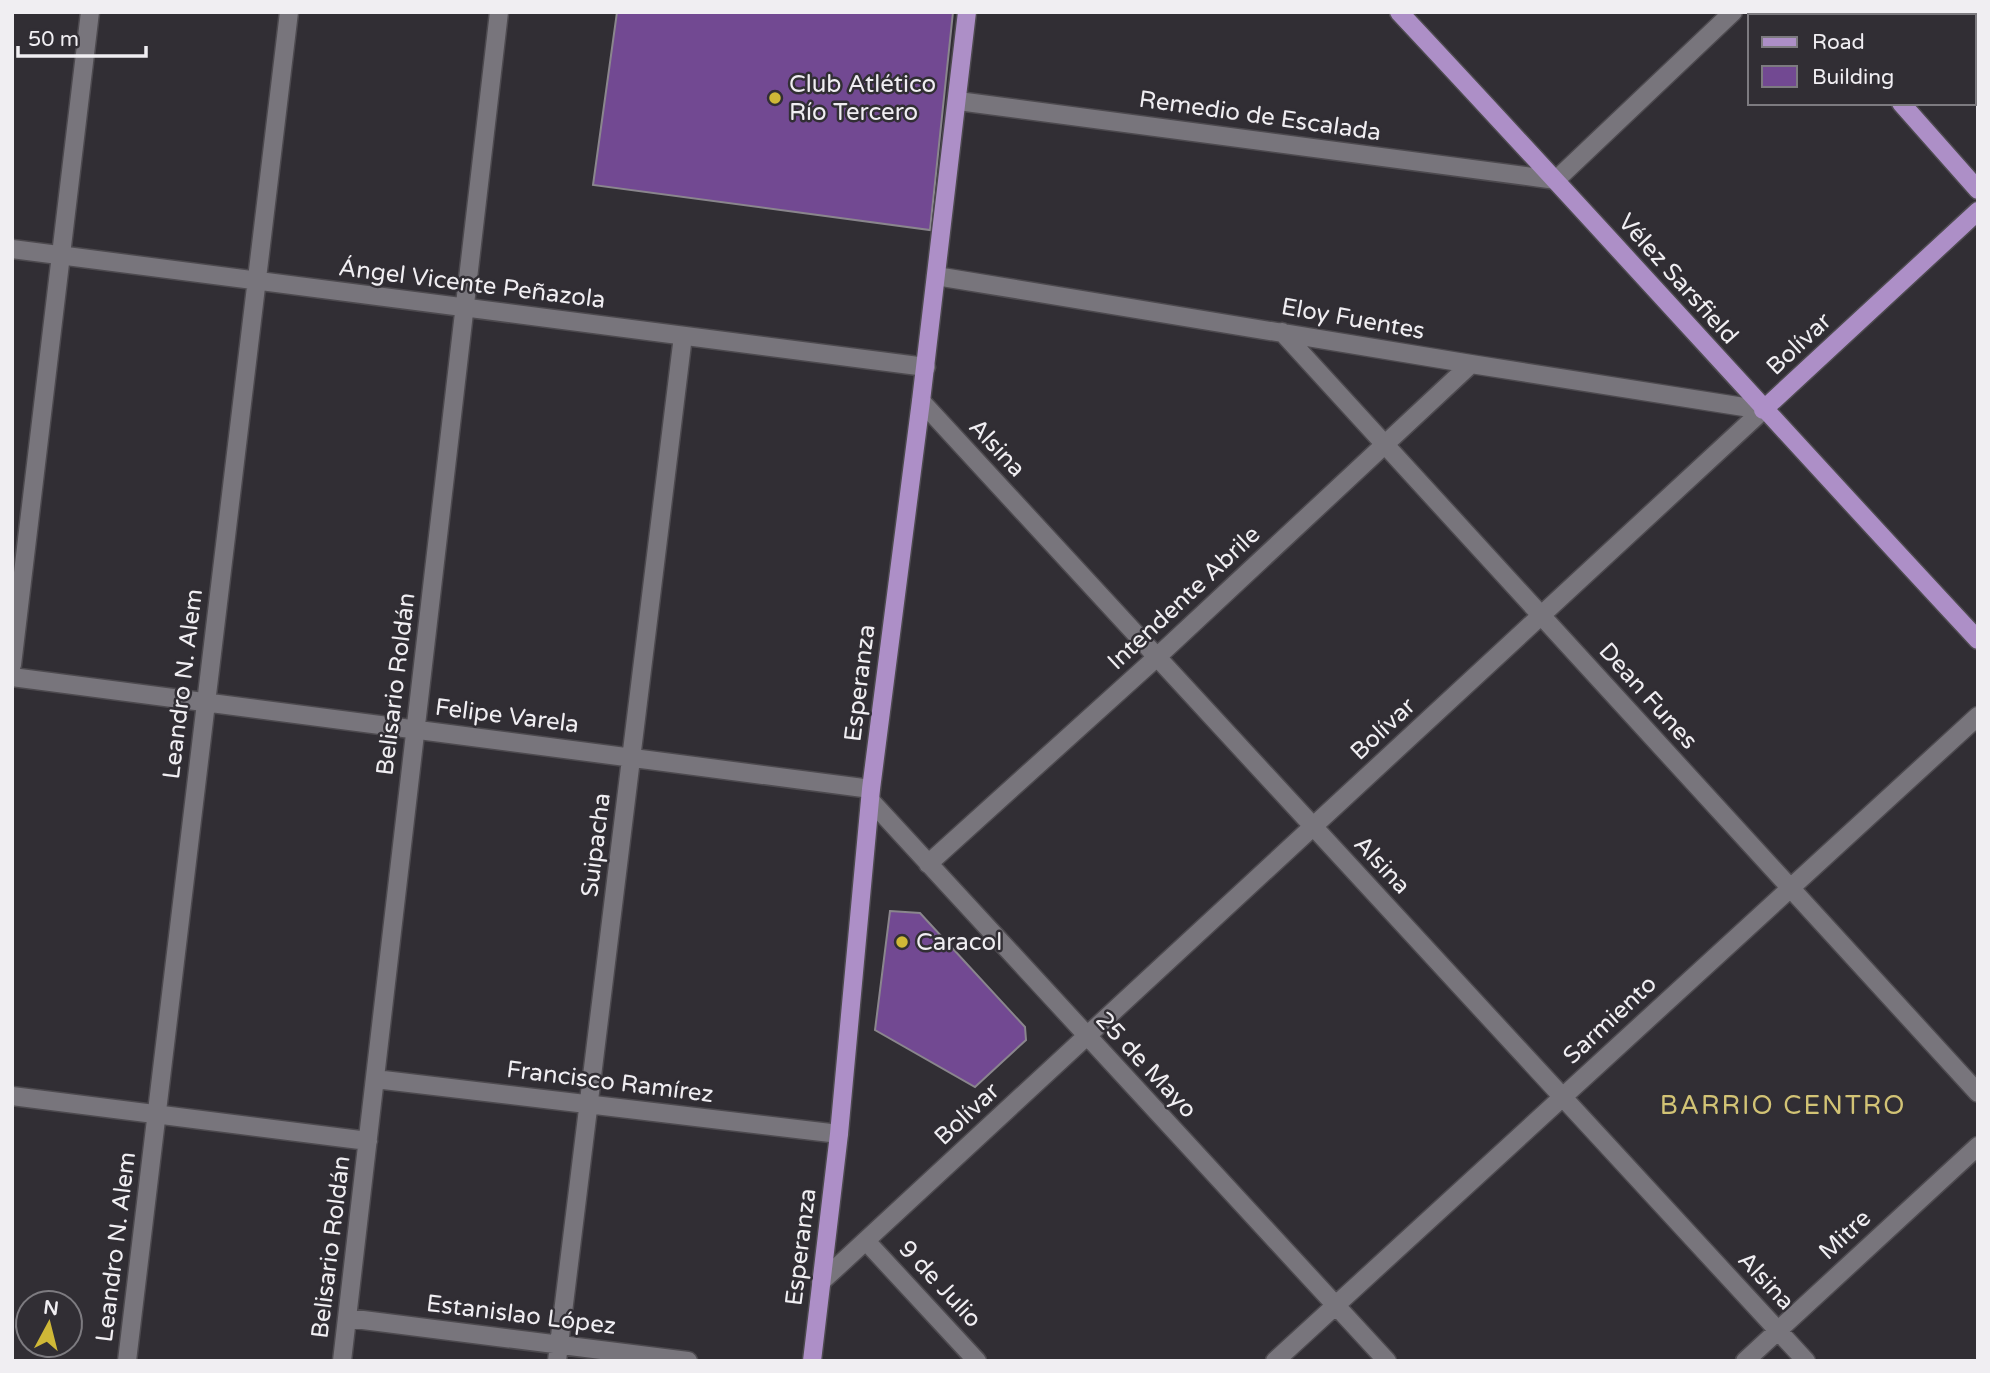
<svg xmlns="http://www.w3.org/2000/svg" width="1990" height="1373" font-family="'Varela Round',sans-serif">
<rect width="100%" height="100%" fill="#312e34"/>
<!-- building -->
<path fill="#724992" stroke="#8a868d" stroke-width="2" d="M617,12H953L930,230L593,185Z
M890,911L920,913L1025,1027L1026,1040L975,1087L875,1030Z"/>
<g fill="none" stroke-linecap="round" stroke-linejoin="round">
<defs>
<path id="minor" d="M958,101L1556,180L1733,12
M12,249L926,367
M936,276L1471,364L1763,410
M1282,332L1978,1093
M921,401L1806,1361
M12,665L90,12
M12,677L871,789
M871,801L1387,1361
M928,864L1157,657L1471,364
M375,1079L839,1134
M12,1096L368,1141
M866,1241L977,1361
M821,1282L1763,410
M347,1318L688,1361
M127,1361L289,12
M342,1361L499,12
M557,1361L683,336
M1275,1361L1978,716
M1745,1361L1978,1146"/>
<path id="major" d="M1399,12C1594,220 1784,432 1978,640
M1820,12L1823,16
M1901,103L1978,190
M1763,410L1978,211
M812,1361L839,1134L871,789L921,401L967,12"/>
</defs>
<!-- minor casing -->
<use href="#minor" stroke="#4d4a4f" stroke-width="21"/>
<!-- major casing -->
<use href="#major" stroke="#4d4a4f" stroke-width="21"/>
<!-- minor -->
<use href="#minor" stroke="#78757c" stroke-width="18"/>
<!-- major -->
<use href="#major" stroke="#ad8fc7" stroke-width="18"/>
</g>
<!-- markers -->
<g fill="#cfb837" stroke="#312e34" stroke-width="2.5">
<circle cx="775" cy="98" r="7"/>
<circle cx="902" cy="942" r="7"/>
</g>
<g text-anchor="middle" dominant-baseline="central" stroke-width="5" stroke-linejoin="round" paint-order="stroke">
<!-- poi labels -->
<g font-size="24" fill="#f0eef2" stroke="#312e34" text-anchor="start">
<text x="789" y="84">Club Atlético<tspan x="789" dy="28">Río Tercero</tspan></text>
<text x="916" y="942">Caracol</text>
</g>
<!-- street labels -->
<g font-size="24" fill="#f0eef2" stroke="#312e34">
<text transform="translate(1260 116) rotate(8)">Remedio de Escalada</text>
<text transform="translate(1678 279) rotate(48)">Vélez Sarsfield</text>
<text transform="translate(472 284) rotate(7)">Ángel Vicente Peñazola</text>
<text transform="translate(1353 319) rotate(10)">Eloy Fuentes</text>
<text transform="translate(1799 344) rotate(-43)">Bolívar</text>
<text transform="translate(997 448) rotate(47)">Alsina</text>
<text transform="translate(1184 598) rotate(-43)">Intendente Abrile</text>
<text transform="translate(860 683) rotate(-83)">Esperanza</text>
<text transform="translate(183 684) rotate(-83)">Leandro N. Alem</text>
<text transform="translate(396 684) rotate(-83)">Belisario Roldán</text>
<text transform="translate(1648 696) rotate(48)">Dean Funes</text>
<text transform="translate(507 716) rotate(7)">Felipe Varela</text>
<text transform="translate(1383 729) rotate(-43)">Bolívar</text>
<text transform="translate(596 845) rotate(-83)">Suipacha</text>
<text transform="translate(1382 865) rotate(47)">Alsina</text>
<text transform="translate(1610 1020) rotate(-43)">Sarmiento</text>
<text transform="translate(1146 1065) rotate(47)">25 de Mayo</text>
<text transform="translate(610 1082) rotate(7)">Francisco Ramírez</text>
<text transform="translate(967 1114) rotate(-43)">Bolívar</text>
<text transform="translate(1845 1235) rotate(-43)">Mitre</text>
<text transform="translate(116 1247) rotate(-83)">Leandro N. Alem</text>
<text transform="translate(331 1247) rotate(-83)">Belisario Roldán</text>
<text transform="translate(801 1247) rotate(-83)">Esperanza</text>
<text transform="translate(1766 1281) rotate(47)">Alsina</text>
<text transform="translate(940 1284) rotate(47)">9 de Julio</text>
<text transform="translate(521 1315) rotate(7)">Estanislao López</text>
</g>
<!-- neighbourhood labels -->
<g font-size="26" letter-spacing="2" fill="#d2c375" stroke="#312e34">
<text x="1783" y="1105">BARRIO CENTRO</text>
</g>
</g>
<!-- border -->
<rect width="1990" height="1373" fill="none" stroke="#f0eef2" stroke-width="28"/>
<!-- legend -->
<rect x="1748" y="14" width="228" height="91" fill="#312e34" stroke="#7d7b80" stroke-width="2"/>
<rect x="1762" y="37" width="35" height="10" fill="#ad8fc7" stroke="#7d7b80" stroke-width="2"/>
<text x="1812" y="49" font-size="21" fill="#f0eef2">Road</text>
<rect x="1762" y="66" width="35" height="21" fill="#724992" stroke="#7d7b80" stroke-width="2"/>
<text x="1812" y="84" font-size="21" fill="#f0eef2">Building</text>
<!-- north arrow -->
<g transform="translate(49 1324) rotate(7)"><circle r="33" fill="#312e34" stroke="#7d7b80" stroke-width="2"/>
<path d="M0-5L12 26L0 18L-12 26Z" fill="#cfb837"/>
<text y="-10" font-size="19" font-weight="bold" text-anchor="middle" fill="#f0eef2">N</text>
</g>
<!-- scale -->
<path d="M18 46v10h128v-10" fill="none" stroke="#f0eef2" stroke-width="3.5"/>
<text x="28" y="46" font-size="21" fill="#f0eef2" stroke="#312e34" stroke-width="5" paint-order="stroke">50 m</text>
</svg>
